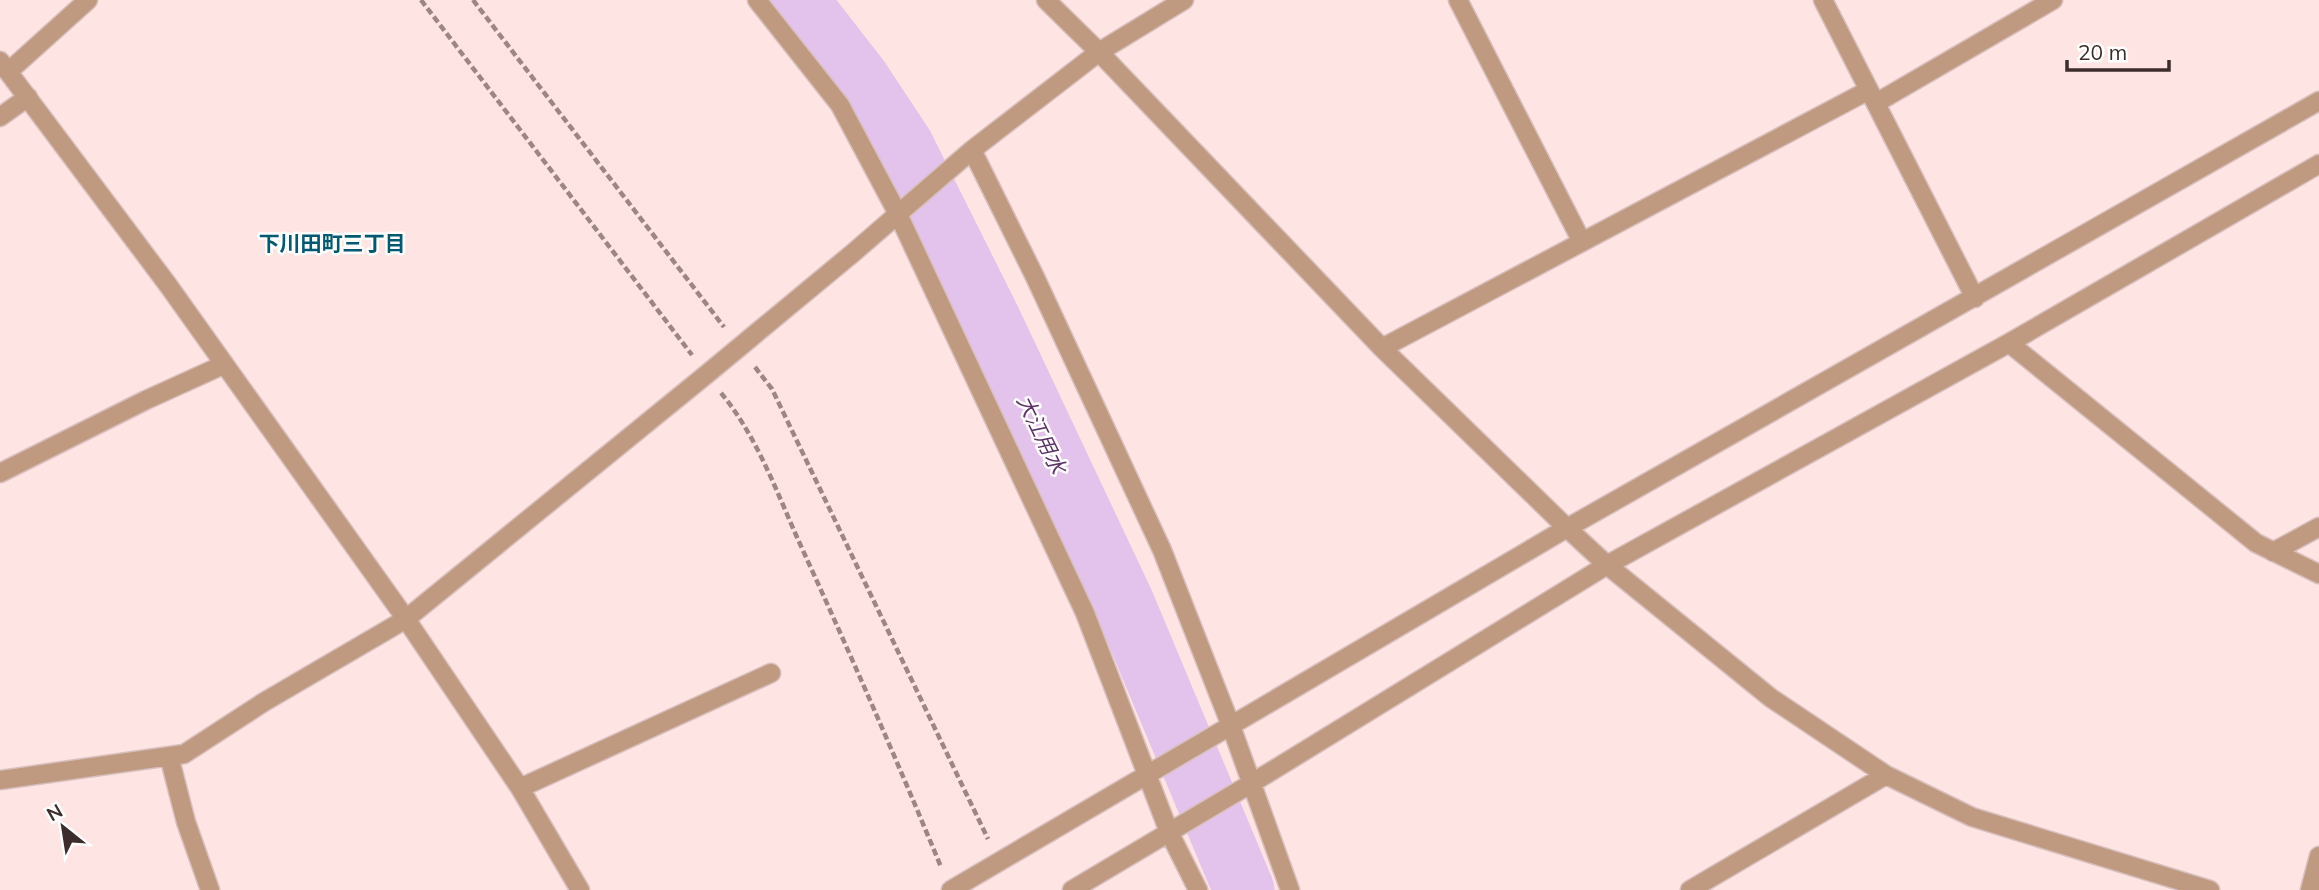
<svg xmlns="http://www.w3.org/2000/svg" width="2319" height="890" font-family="Mulish,'Noto Sans JP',sans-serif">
<rect width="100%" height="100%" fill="#fee4e2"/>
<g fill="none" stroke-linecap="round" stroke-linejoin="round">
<!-- river -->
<path stroke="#e3c2ec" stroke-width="61" d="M798,0L860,80L903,145L991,321L1124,603L1244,890"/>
<defs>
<path id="minor" d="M757,0L840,105L898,214L1085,613L1169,832L1198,890
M1046,0L1099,52L1382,348L1567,528L1607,565L1771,698L1886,775L1972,817L2210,890
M1458,0L1582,242
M1823,0L1975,298
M0,61L168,285L406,619L520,788L580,890
M8,72L88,0
M1876,103L2053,0
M0,117L28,97
M972,150L1035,277L1162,550L1231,726L1290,890
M2009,343L2256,543L2319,574
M1382,348L1869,90
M0,473L146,400L223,365
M2273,552L2319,527
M169,756L186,822L210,890
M0,780L184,754L264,702L406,619L707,374L853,253L972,150L1099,52L1184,0
M520,788L771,673
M951,890L1567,528L2319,101
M1072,890L1252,783L1607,565L2009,343L2319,164
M1690,890L1886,775
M2310,890L2319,856"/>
</defs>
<!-- minor casing -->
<use href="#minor" stroke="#d7bfbd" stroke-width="21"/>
<!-- path -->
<path stroke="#9c8785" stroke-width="4.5" stroke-dasharray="7 3.5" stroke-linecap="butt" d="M421,0L692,355
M473,0L724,327
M755,367L772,389L988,839
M721,393C757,436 777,493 800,544C849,651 896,758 941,867"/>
<!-- minor -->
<use href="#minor" stroke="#bf9980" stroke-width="18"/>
</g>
<g text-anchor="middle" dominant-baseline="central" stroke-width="5" stroke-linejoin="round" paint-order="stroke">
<!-- neighbourhood labels -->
<g font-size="21" font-weight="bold" fill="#035971" stroke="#fff">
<text x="332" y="243">下川田町三丁目</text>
</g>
<!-- water labels -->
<g font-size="21" font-style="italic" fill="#5c3367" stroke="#fff">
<text transform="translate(1042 434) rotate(64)">大江用水</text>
</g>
</g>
<!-- north arrow -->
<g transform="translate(63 827) rotate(330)" stroke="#ffffff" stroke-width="5" paint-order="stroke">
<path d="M0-5L12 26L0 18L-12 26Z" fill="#3c2c2b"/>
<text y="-10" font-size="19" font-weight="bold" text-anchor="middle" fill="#3c2c2b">N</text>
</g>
<!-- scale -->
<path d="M2067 60v10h102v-10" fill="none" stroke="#3c2c2b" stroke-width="3.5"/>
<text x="2078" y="60" font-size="21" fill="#3c2c2b" stroke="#ffffff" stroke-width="5" paint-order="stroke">20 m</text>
</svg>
